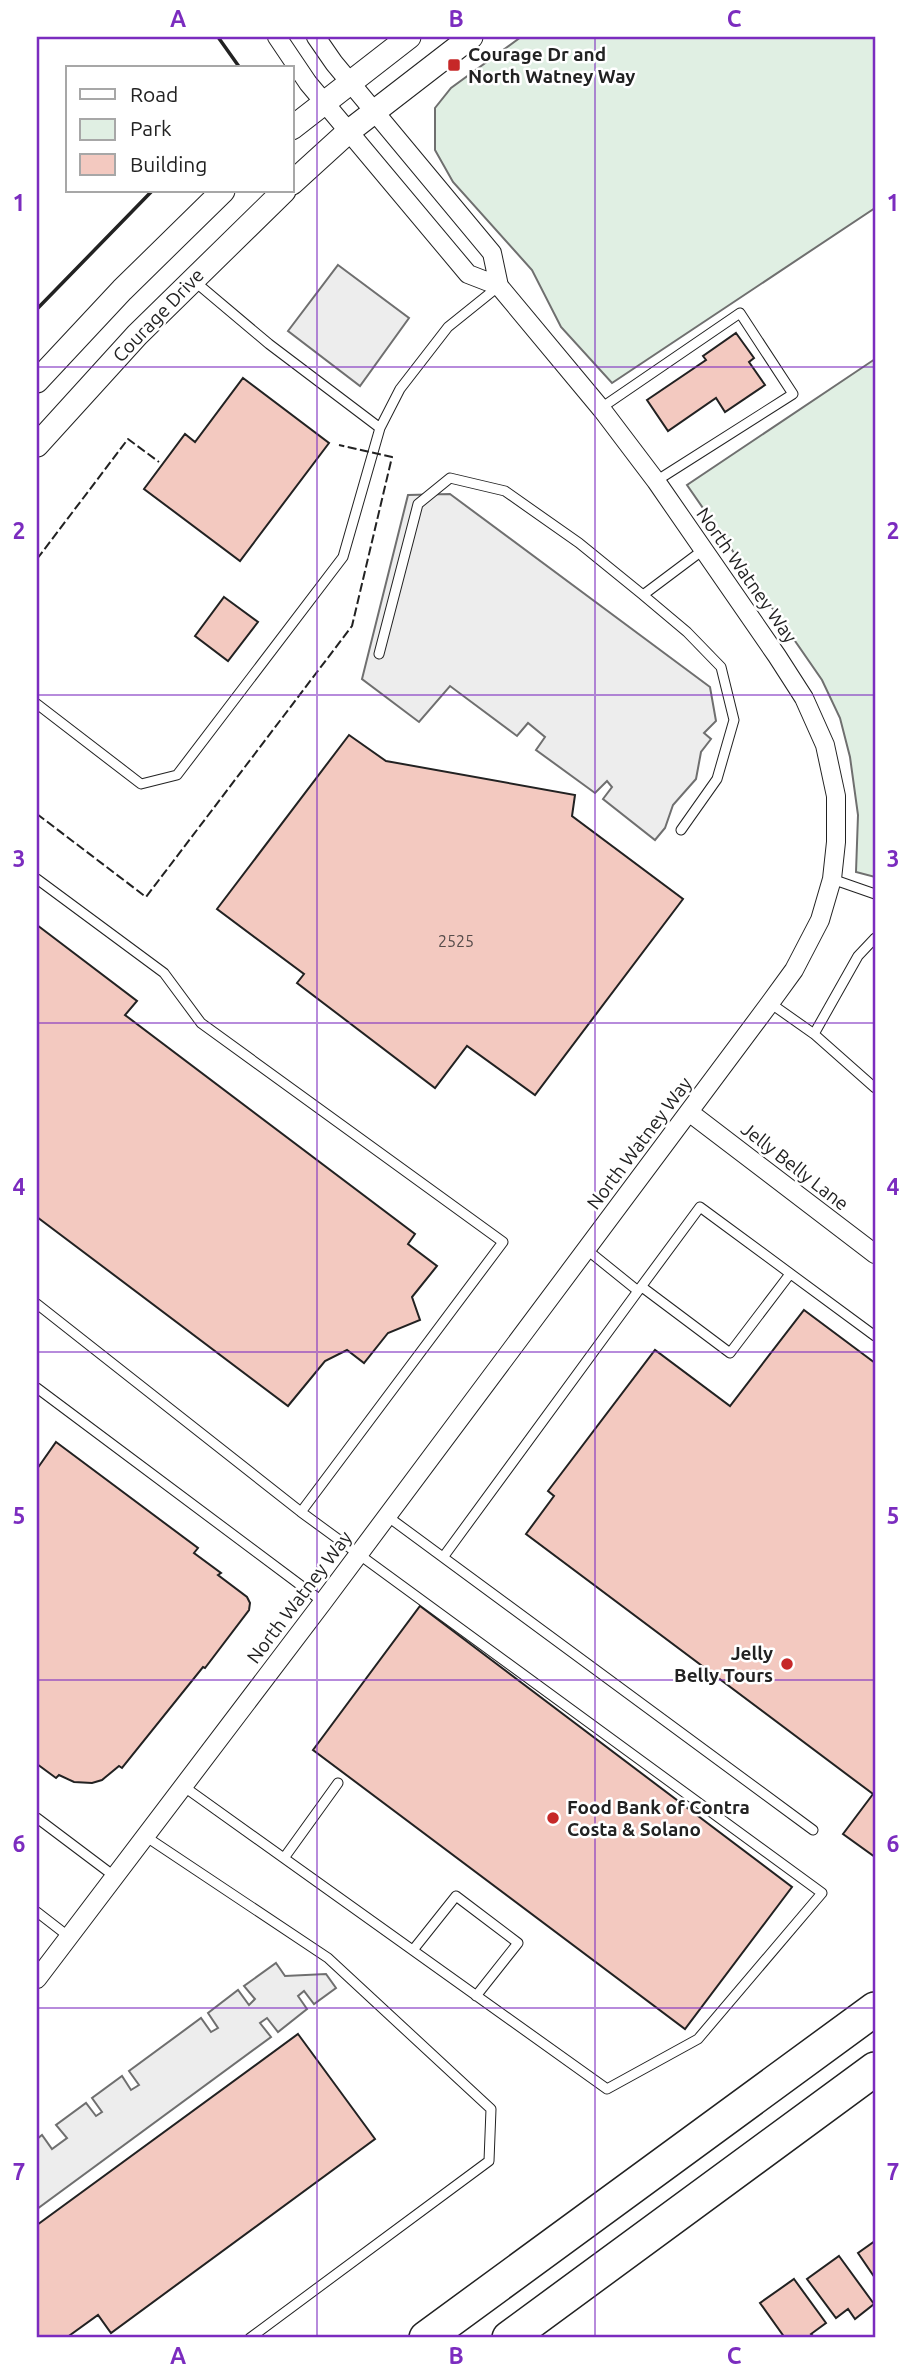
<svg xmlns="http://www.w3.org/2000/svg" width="912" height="2375" font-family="Ubuntu,sans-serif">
<rect width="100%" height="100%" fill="#fff"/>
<!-- green -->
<path fill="#e0efe3" stroke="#6f6f6f" stroke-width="2" d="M521,37H875V208L612,383L561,327L532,270L453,182L435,150V108L451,88Z
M875,359V877L856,872L858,815L850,757L840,718L822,680L687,485Z"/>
<!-- parking -->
<path fill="#ededed" stroke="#6f6f6f" stroke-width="2" d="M338,265L409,318L360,386L288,331Z
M450,494L710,687L716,721L704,733L711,739L701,752L696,779L673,805L665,828L655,840L603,799L612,787L607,781L595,793L536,750L545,737L528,723L517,736L450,686L419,722L362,679L408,495Z
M276,1963L285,1976L326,1974L336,1988L314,2004L304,1991L298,1996L307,2009L278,2032L267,2018L260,2023L271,2037L37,2209V2139L42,2135L52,2149L67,2138L56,2125L86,2103L96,2116L102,2112L92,2098L122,2076L131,2090L139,2085L129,2071L201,2018L211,2032L218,2028L208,2013L238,1990L249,2005L255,1999L244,1986Z"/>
<!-- building -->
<path fill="#f3c9c0" stroke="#222" stroke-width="2" d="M736,333L754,358L749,362L765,385L725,412L716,398L668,431L647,400L706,360L703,356Z
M243,378L329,443L240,561L144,489L185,434L195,442Z
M224,597L258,622L228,661L195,636Z
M349,735L386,761L575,795L572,816L683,899L535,1095L467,1046L435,1088L297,983L304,974L217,909Z
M37,925L137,1001L125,1015L415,1234L408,1244L437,1266L412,1297L420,1320L388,1333L364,1363L347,1350L325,1361L288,1406L37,1217Z
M804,1310L875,1363V1857L843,1834L873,1794L526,1534L554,1496L548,1491L655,1350L730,1406Z
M56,1442L198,1548L194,1553L221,1573L218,1575L247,1597L250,1603L249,1610L205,1668L203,1667L122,1768L119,1766L102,1780L92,1783L74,1782L59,1775L56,1778L37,1764V1469Z
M420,1606L792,1887L685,2029L313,1750Z
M298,2034L375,2139L111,2333L98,2315L66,2338H37V2225Z
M875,2241V2278L858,2253Z
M839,2256L874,2304L855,2319L848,2309L836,2318L807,2279Z
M794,2279L826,2323L811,2334L815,2338H785L760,2303Z"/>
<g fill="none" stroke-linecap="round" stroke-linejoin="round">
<defs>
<path id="service" d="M601,408L740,313L793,394L656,481
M380,428L400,389L448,327L499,286
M643,595L687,632L721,667L734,720L717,779L681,830
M379,654L418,504L450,478L505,491L579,543L643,595L703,550
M37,704L141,784L177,775L343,557L380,428L269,344L193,280
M37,879L164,973L201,1023L503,1242L301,1512
M832,879L875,894
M770,1003L814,1034L875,1088
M814,1034L858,956L875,938
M642,1287L730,1353L790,1274
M638,1291L700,1207L875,1336
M37,1304L301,1512L822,1893L698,2039L607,2089L183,1786
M37,1388L323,1602
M387,1516L813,1830
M444,1556L638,1291L586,1249
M37,1818L114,1876
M145,1836L328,1958L491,2109L489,2161L250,2338
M284,1858L338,1783
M37,1912L68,1936
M413,1950L456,1896L518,1943L476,1996"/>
<path id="minor" d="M277,37L308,83L468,274L499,286
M689,1112L875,1254
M37,1979L323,1602L770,1003L794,970L820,920L832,879L836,842V796L825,745L804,698L777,656L656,481L603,411L499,286L492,253L334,63L316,37"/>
<path id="tertiary" d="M292,128L409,37
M292,183L348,132L471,37
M37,381L122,290L223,191
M37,445L137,335L284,191"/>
<path id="motorway" d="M426,2338L875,2009
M509,2338L875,2069"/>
</defs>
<!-- service casing -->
<use href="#service" stroke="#222" stroke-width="11"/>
<!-- minor casing -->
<use href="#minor" stroke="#222" stroke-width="20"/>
<!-- tertiary casing -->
<use href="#tertiary" stroke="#222" stroke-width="25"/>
<!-- motorway casing -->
<use href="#motorway" stroke="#222" stroke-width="36"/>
<!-- service -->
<use href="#service" stroke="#fff" stroke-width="9"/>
<!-- minor -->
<use href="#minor" stroke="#fff" stroke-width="18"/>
<!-- tertiary -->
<use href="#tertiary" stroke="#fff" stroke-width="23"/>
<!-- motorway -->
<use href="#motorway" stroke="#fff" stroke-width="33"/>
<!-- fence -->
<path stroke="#222" stroke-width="2" stroke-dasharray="9 3.5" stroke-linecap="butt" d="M37,559L128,439L159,462
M37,814L146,897L352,626L392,457L339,445"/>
<!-- wall -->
<path stroke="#222" stroke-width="3.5" d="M218,37L240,68
M37,309L152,191"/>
</g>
<!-- grid -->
<path fill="none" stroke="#7b2cbf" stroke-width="2" stroke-opacity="0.55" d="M317,37V2338M595,37V2338M37,367H875M37,695H875M37,1023H875M37,1352H875M37,1680H875M37,2008H875"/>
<!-- markers -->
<g fill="#c62828" stroke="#fff" stroke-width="2.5">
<rect x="447" y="58" width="14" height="14" rx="3.5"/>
<circle cx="787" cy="1664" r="7"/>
<circle cx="553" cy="1818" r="7"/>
</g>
<g text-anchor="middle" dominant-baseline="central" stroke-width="5" stroke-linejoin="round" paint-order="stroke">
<!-- number labels -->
<g font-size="16" fill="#564c4a">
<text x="456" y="941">2525</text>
</g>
<!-- poi labels -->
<g font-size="19" font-weight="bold" fill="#222" stroke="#fff" text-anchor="start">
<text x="468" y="54">Courage Dr and<tspan x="468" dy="22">North Watney Way</tspan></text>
<text x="773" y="1653" text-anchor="end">Jelly<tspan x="773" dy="22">Belly Tours</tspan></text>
<text x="567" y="1807">Food Bank of Contra<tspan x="567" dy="22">Costa &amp; Solano</tspan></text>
</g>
<!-- street labels -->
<g font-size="19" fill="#222" stroke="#fff">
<text transform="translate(158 315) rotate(-46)">Courage Drive</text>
<text transform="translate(747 575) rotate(55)">North Watney Way</text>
<text transform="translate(639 1143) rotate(-53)">North Watney Way</text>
<text transform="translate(795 1166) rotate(38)">Jelly Belly Lane</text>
<text transform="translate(299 1597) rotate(-53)">North Watney Way</text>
</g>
</g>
<!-- border -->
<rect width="912" height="2375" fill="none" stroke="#ffffff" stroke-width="77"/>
<!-- legend -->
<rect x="66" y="66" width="228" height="126" fill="#ffffff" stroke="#a7a7a7" stroke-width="2"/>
<rect x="80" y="89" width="35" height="10" fill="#ffffff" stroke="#a7a7a7" stroke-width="2"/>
<text x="130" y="102" font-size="21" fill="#222222">Road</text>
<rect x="80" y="119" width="35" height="21" fill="#e0efe3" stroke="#a7a7a7" stroke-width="2"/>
<text x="130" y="136" font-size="21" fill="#222222">Park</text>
<rect x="80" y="154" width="35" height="21" fill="#f3c9c0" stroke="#a7a7a7" stroke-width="2"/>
<text x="130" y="172" font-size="21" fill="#222222">Building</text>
<rect x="38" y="38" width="836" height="2298" fill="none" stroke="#7b2cbf" stroke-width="2.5"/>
<g font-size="23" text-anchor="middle" font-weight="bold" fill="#7b2cbf">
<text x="178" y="27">A</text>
<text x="456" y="27">B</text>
<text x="734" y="27">C</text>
<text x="19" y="211">1</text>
<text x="893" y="211">1</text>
<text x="19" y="539">2</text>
<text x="893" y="539">2</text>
<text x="19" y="867">3</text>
<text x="893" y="867">3</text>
<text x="19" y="1195">4</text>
<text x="893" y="1195">4</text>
<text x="19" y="1524">5</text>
<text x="893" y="1524">5</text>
<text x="19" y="1852">6</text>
<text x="893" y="1852">6</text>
<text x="19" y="2180">7</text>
<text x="893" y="2180">7</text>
<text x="178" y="2364">A</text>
<text x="456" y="2364">B</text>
<text x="734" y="2364">C</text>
</g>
</svg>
